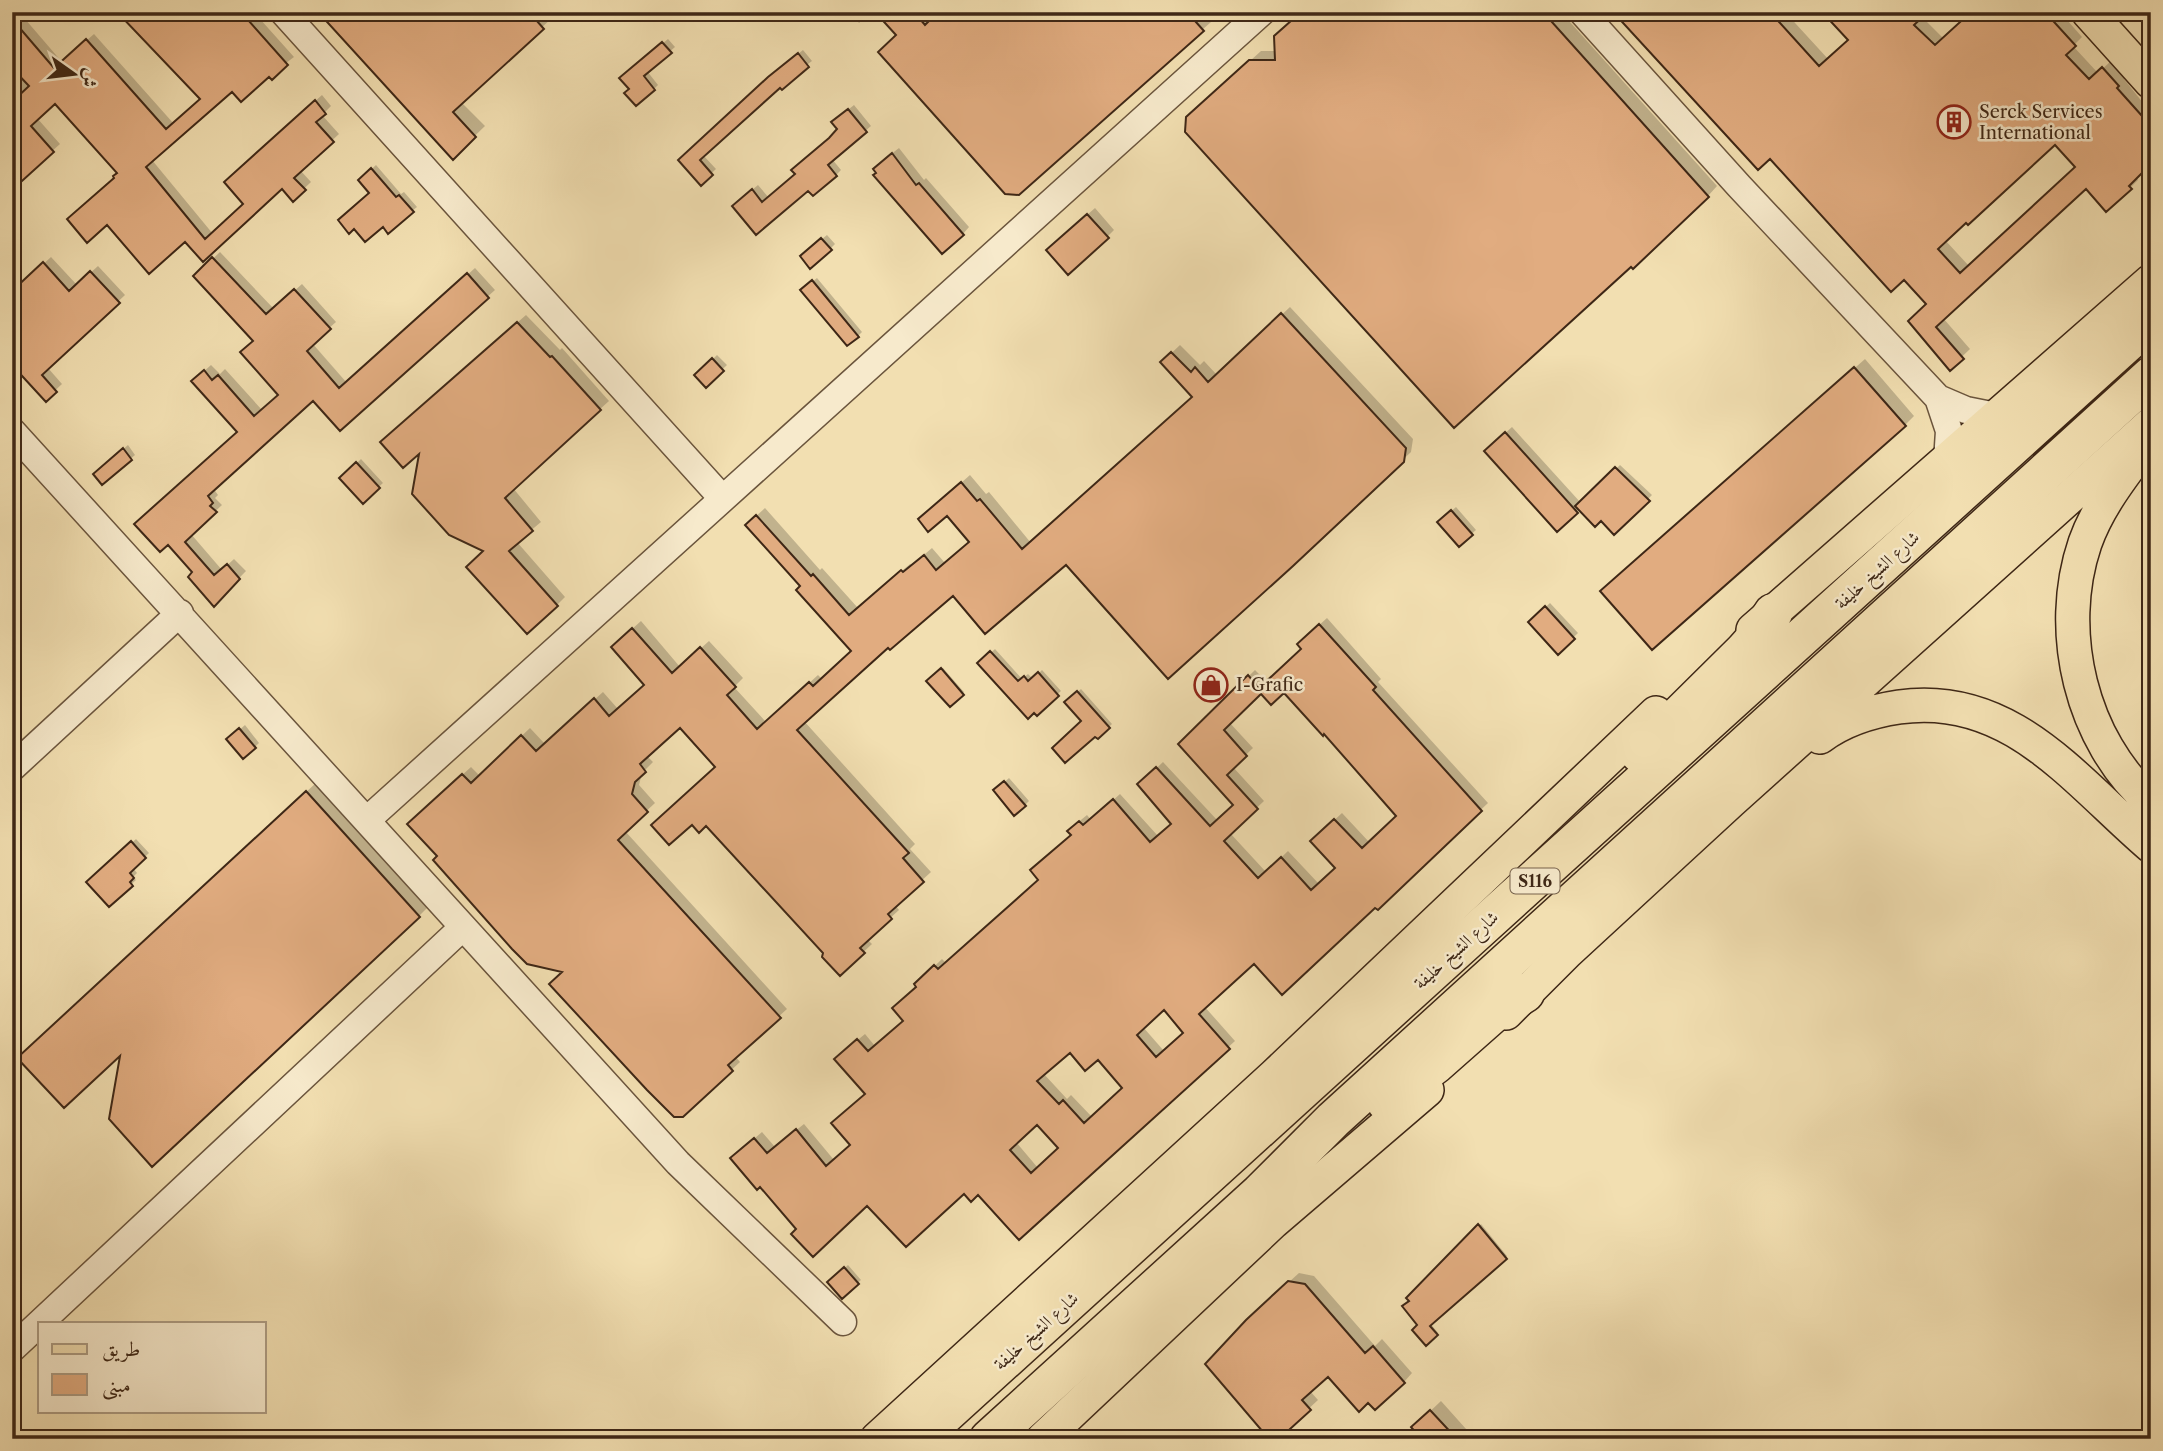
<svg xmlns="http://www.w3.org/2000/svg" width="2163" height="1451" font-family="'Libre Caslon Text',Amiri,serif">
<rect width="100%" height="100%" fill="#f2dfb1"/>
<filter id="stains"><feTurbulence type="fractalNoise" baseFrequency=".00286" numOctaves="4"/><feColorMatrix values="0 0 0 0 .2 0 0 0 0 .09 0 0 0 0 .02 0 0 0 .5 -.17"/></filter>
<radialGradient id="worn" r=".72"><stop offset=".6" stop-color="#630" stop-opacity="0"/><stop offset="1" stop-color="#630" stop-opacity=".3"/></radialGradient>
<!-- shadow -->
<path fill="#0003" fill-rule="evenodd" d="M12,12H19L62,62L94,34L174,124L202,99L130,12H254L260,19L294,57L270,75L232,89L152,160L213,234L246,204L233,175L322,95L331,106L322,115L339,134L300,170L311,182L293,199L282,187L203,259L186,239L116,177L119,173L55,101L37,118L60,144L12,187Z
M327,12H546L552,18L461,102L485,126L453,157Z
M684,12H699L690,20Z
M850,12H872L859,23Z
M878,12H929L934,18L940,12H1202L1211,22L1202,30L898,35Z
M1302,12H1561L1717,186L1708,196L1198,108L1261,51H1276Z
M1615,12H1785L1829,60L1921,16L1944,39L1973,12H2060L2082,37L2073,46L2098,73L2111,61L2126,77L2124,79L2151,113V162L2136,177L2138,180L2130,188L2086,186L1943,318L1970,349L1950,368L1928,304L1904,278L1770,157ZM2055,143L2077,167L1969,266L1945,240Z
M668,39L675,47L647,71L658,85L654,89H631L626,74Z
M803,50L812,61L780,85L703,155L716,169L701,183L681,161L774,73Z
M854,105L871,126L832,159L841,170L836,175L808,188L756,232L739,201L758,185L769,198L797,174L840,129L839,117Z
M899,148L924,180L926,178L969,227L963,234L878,173L881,162Z
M376,165L401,194L404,192L417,207L412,211L360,180Z
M1095,208L1114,230L1107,237L1055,243Z
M827,235L835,244L830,249L806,252Z
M220,252L274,309L302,284L336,322L312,343L347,383L475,268L495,290L340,429L313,398L213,488L218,495L215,498L222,505L191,534L222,570L234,559L246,571L214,604L195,572L168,542L239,432L193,381L211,365L220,374L225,369L262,410L280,394L255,340L195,276Z
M51,257L77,285L98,266L125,295L48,368L62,384L46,399L12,363V289L14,291Z
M817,278L862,332L858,336L807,286Z
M1290,307L1413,439L1411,452L1292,565L1066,562L953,593L889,645L804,721L915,844L910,849L931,872L895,905L899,910L867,939L872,944L840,974L717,767L681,725L647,756L653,762L642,773L639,785L655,803L625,831L787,1009L735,1056L740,1062L683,1115L565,971L439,856L417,816L471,767L480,776L530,728L545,744L603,692L618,709L646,685L621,639L641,621L680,667L709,641L743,678L734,687L766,722L818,675L822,679L853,651L802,586L755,517L765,508L820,570L822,568L858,608L910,564L912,565L932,548L945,563L971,541L947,513L928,512L970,475L986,494L989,492L1031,543L1194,397L1162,362L1180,345L1200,365L1204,361L1217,375Z
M526,315L560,350L562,348L609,401L513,488L541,522L517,542L565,597L557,605L486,550L421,450L391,434Z
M717,355L727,365L706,385L697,375Z
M1865,359L1914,416L1905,425L1612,582Z
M1512,427L1581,503L1620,465L1652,495L1614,533L1601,519L1580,508L1557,530L1492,445Z
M128,445L135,455L103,483L99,470Z
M361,459L383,483L363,501L342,478Z
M1456,507L1476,530L1459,545L1439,522Z
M1550,603L1578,633L1558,652L1530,622Z
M1327,618L1381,679L1378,682L1488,803L1378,908L1375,905L1254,961L1204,1006L1235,1041L1019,1238L979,1193L964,1192L867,1203L798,1229L740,1151L762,1132L775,1147L804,1124L834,1160L852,1144L867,1094L843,1052L865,1034L875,1046L905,1020L919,986L916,984L942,959L946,963L1040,880L1073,835L1076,824L1087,815L1091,820L1120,794L1158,836L1173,823L1139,785L1163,762L1218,821L1235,805L1180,744L1255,670L1267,682L1303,648L1306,637ZM1284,691L1324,732L1398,816L1370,843L1342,813L1312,841L1337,867L1319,884L1288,851L1266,872L1230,833L1264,801L1233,767L1253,748L1229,722L1261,692ZM1164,1008L1185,1032L1164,1051L1143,1027ZM1070,1050L1099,1057L1125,1087L1092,1117L1071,1095L1067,1099L1043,1073ZM1037,1123L1060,1148L1038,1168L1016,1142Z
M995,649L1022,679L1028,674L1033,679L1042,670L1061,691L1037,713L980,663Z
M943,668L964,692L950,705L929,681Z
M1081,689L1112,724L1098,737L1067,702Z
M245,725L259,743L244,757L229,739Z
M1009,778L1029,801L1025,805L995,791Z
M317,782L428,907L419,916L123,1051L29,1048Z
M136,839L149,853L133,868L137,873L133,877L136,880L109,905L89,882Z
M1481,1224L1507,1256L1430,1323L1438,1333L1427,1343L1408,1298Z
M848,1265L861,1280L842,1296L830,1282Z
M1299,1273L1314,1276L1375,1346L1382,1339L1412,1373L1404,1382L1328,1375L1310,1391L1318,1400L1276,1439L1257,1311Z
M1441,1401L1475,1439H1422L1423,1418Z
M2141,1429L2150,1439H2130Z"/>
<!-- building -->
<path fill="#e1ac80" stroke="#3e2716" stroke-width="2" fill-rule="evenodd" d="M117,12H241L288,65L272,80L269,77L241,102L232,92L146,167L205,239L243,204L224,182L315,100L326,114L316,122L334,142L294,178L306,190L293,202L282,189L203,262L185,242L149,274L107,225L87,243L67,219L114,178L113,176L117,173L55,104L31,126L54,152L12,190V102L29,86L12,68V19L54,68L86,39L166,129L200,99Z
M318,12H529L544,29L453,112L476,137L453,160Z
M875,12H914L925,25L938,12H1187L1204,31L1019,195L1005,194L878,52L896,35Z
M1301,12H1543L1709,197L1633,269L1631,267L1454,428L1185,132L1186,117L1249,60H1275L1274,36Z
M1613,12H1770L1819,66L1848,40L1822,12H1928L1914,25L1935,45L1971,12H2045L2076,46L2066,55L2089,79L2102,67L2119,86L2117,88L2151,126V147L2144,154L2151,160V164L2129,186L2132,189L2106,212L2086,189L1936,327L1964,359L1950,371L1908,321L1926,304L1904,280L1891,292L1770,159L1758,170ZM2055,145L2075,167L1960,273L1938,249L1966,223L1968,225Z
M662,42L672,53L644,76L655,90L636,106L624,93L629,89L619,78Z
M798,53L809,67L782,90L780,88L700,160L713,175L701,186L678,160L768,77Z
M848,109L867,132L828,165L837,176L813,196L808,191L756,235L732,206L752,189L762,202L795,174L791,170L829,138L837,129L831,122Z
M892,153L916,185L919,183L964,235L942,254L873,175L876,173L873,169Z
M371,168L396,197L399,195L414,212L388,234L383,227L365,242L354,229L349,234L338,220L369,193L358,180Z
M1087,214L1109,238L1068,275L1046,250Z
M821,238L832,250L810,269L800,256Z
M212,257L266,314L294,289L331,329L307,351L339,388L467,273L489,298L340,431L313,401L208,496L213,503L210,506L217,512L185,542L214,575L227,564L240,579L214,607L188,577L192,572L168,545L160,552L134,524L237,432L191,381L204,370L212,380L218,375L254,416L278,395L240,352L253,341L193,276Z
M43,262L69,291L90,271L120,303L42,375L57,392L46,402L12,365V291Z
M812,280L859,337L847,346L800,290Z
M1281,313L1406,448L1404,462L1293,566L1168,679L1066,565L985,634L953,596L890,650L888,648L797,730L909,853L903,858L924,882L888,914L892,919L860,948L865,953L840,976L822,957L823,953L706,826L699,833L692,825L669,845L651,825L715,767L680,728L640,764L646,772L635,782L632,794L648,812L618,840L781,1018L728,1065L733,1071L683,1117H674L647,1090L549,984L562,972L527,964L512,949L433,860L437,856L407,824L462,774L471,783L521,735L536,751L594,698L609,716L644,685L611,647L632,628L672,673L700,647L736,687L727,695L757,729L809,682L813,686L851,651L796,590L800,586L745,525L756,515L811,576L813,574L849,615L901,570L903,572L924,555L936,570L969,542L947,516L928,532L918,519L961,482L977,501L980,499L1022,549L1192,397L1160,362L1171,352L1191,372L1195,367L1208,382Z
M517,322L550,357L552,356L601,410L505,498L533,531L509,551L558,606L527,634L466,567L483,551L449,535L412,494L419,454L403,468L380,442Z
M712,358L724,371L706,388L694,375Z
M1854,367L1906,426L1652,650L1600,591Z
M1505,432L1578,513L1557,532L1484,451Z
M123,448L132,460L102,485L93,474Z
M356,462L380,488L363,504L339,478Z
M1615,467L1650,501L1614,535L1601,521L1595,527L1575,506Z
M1451,510L1473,535L1459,547L1437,522Z
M1545,606L1575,639L1558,655L1528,622Z
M1319,624L1376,687L1373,690L1482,811L1378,910L1375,908L1282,995L1254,964L1199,1014L1230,1049L1019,1240L978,1195L971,1202L964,1194L906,1247L867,1206L813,1257L791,1234L796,1229L760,1187L757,1190L730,1158L754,1138L767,1153L796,1129L826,1166L850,1145L831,1123L865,1094L834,1059L857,1039L868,1051L903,1021L892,1008L916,987L914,984L934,965L938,969L1038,880L1030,870L1071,835L1067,831L1079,821L1083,825L1113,799L1150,842L1171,824L1137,784L1156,767L1210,826L1233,805L1178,744L1248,675L1259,688L1301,649L1297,644ZM1284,693L1323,736L1324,734L1396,816L1362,848L1334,819L1310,841L1335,868L1311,890L1281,857L1258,878L1224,841L1258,809L1227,775L1247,756L1224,730L1261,694L1271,705ZM1164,1010L1183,1033L1156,1057L1137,1035ZM1070,1053L1085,1071L1098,1060L1122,1088L1084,1123L1063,1100L1059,1104L1037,1081ZM1037,1125L1058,1148L1031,1173L1010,1150Z
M990,651L1018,681L1024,676L1028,681L1038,672L1059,696L1037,716L1034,713L1028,719L977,663Z
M941,668L964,695L950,707L926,681Z
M1077,691L1110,728L1098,739L1095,737L1065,763L1052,748L1081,721L1064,702Z
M239,728L256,748L243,759L226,739Z
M1004,781L1026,806L1014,816L993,790Z
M306,791L420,917L152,1167L109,1119L120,1056L64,1108L17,1058Z
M131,841L146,858L130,873L134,878L130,882L133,886L109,907L86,882Z
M1478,1224L1507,1259L1430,1326L1438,1335L1426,1346L1412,1330L1417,1325L1402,1306L1409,1301L1406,1298Z
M844,1267L859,1284L842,1299L827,1282Z
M1288,1281L1305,1284L1365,1353L1373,1346L1405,1383L1375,1410L1368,1403L1359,1412L1328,1377L1302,1400L1311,1410L1279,1439H1269L1205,1364L1246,1320Z
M1430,1410L1457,1439H1421L1411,1427Z"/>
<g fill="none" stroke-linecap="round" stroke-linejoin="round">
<defs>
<path id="minor" d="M283,12L722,498
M1582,12L1739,186L1938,398L1966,410L1996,416
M1938,398L1949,431L1947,461
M12,431L678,1163L843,1322
M12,768L180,613
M367,820L1262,12
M12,1349L462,928"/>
<path id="major" d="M2088,12L2151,82
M2140,452C2119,480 2097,509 2085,543C2055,631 2081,741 2151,802
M1753,630L2151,281
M1820,737C1843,720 1872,711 1899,707C2011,691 2075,781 2151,846
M1506,1013L1567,952L1731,801L2151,424
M877,1439L1274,1076L1656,713
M1043,1439L1273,1222L1427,1090"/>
<path id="highway" d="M1640,754L1744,651L1759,634L1773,613
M1386,1102L1436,1064L1496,1011L1525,993
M918,1439C1327,1064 1741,695 2151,321
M989,1439L1260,1193L1333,1120L2151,376"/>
</defs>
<!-- minor casing -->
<use href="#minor" stroke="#6b553d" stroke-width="29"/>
<!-- major casing -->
<use href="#major" stroke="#3e2716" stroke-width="36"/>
<!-- highway casing -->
<use href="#highway" stroke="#3e2716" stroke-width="41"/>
<!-- minor -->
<use href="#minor" stroke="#f7eacc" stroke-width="26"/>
<!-- major -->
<use href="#major" stroke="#f2dfb1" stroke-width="33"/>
<!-- highway -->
<use href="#highway" stroke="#f2dfb1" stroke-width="38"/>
</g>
<!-- icons -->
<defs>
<symbol id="building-ring" viewBox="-11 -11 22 22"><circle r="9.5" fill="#f7eacc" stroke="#8f2418" stroke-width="1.5"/><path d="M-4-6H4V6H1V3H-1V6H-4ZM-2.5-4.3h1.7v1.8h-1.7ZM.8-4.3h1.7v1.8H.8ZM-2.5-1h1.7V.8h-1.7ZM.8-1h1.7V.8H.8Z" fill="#8f2418"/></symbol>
<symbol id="shop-ring" viewBox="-11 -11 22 22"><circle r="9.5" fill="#f7eacc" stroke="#8f2418" stroke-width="1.5"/><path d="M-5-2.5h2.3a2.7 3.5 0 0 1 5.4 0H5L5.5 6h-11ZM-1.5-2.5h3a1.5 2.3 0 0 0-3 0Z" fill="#8f2418"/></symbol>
</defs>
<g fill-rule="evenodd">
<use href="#building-ring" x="1935" y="103" width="38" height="38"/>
<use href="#shop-ring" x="1192" y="666" width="38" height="38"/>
</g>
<g text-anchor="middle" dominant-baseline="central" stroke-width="5" stroke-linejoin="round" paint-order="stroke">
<!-- shield labels -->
<rect fill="#f7eacc" stroke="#76624d" stroke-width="2" x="1510.5" y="868.5" width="49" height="25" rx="5"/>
<g font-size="16" font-weight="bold" fill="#3e2716">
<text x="1535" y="881">S116</text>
</g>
<!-- poi labels -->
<g font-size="18" fill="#3e2716" stroke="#f7eacc" text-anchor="start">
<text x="1979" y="112">Serck Services<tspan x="1979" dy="21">International</tspan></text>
<text x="1236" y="685">I-Grafic</text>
</g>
<!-- street labels -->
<g font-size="18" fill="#3e2716" stroke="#f7eacc">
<text transform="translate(1877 570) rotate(-42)">شارع الشيخ خليفة</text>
<text transform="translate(1456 950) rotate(-42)">شارع الشيخ خليفة</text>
<text transform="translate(1036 1331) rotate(-42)">شارع الشيخ خليفة</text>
</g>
</g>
<!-- margin -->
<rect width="2163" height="1451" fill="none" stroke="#f2dfb1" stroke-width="42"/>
<rect x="14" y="14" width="2135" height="1423" fill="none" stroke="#3e2716" stroke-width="3.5"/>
<rect x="21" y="21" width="2121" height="1409" fill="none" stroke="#3e2716" stroke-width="2"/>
<!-- legend -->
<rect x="38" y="1322" width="228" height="91" fill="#f7eacc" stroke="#ad9c83" stroke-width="2"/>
<rect x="52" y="1344" width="35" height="10" fill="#f2dfb1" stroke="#ad9c83" stroke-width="2"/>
<text x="102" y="1356" font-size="21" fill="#3e2716">طريق</text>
<rect x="52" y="1374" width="35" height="21" fill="#e1ac80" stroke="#ad9c83" stroke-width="2"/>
<text x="102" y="1392" font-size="21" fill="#3e2716">مبنى</text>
<!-- north arrow -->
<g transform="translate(74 74) rotate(104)" stroke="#f7eacc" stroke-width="5" paint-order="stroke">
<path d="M0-5L12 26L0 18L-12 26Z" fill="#3e2716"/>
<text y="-10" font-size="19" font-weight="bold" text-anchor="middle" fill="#3e2716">ش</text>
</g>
<rect width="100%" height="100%" filter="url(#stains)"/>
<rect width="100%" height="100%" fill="url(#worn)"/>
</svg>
